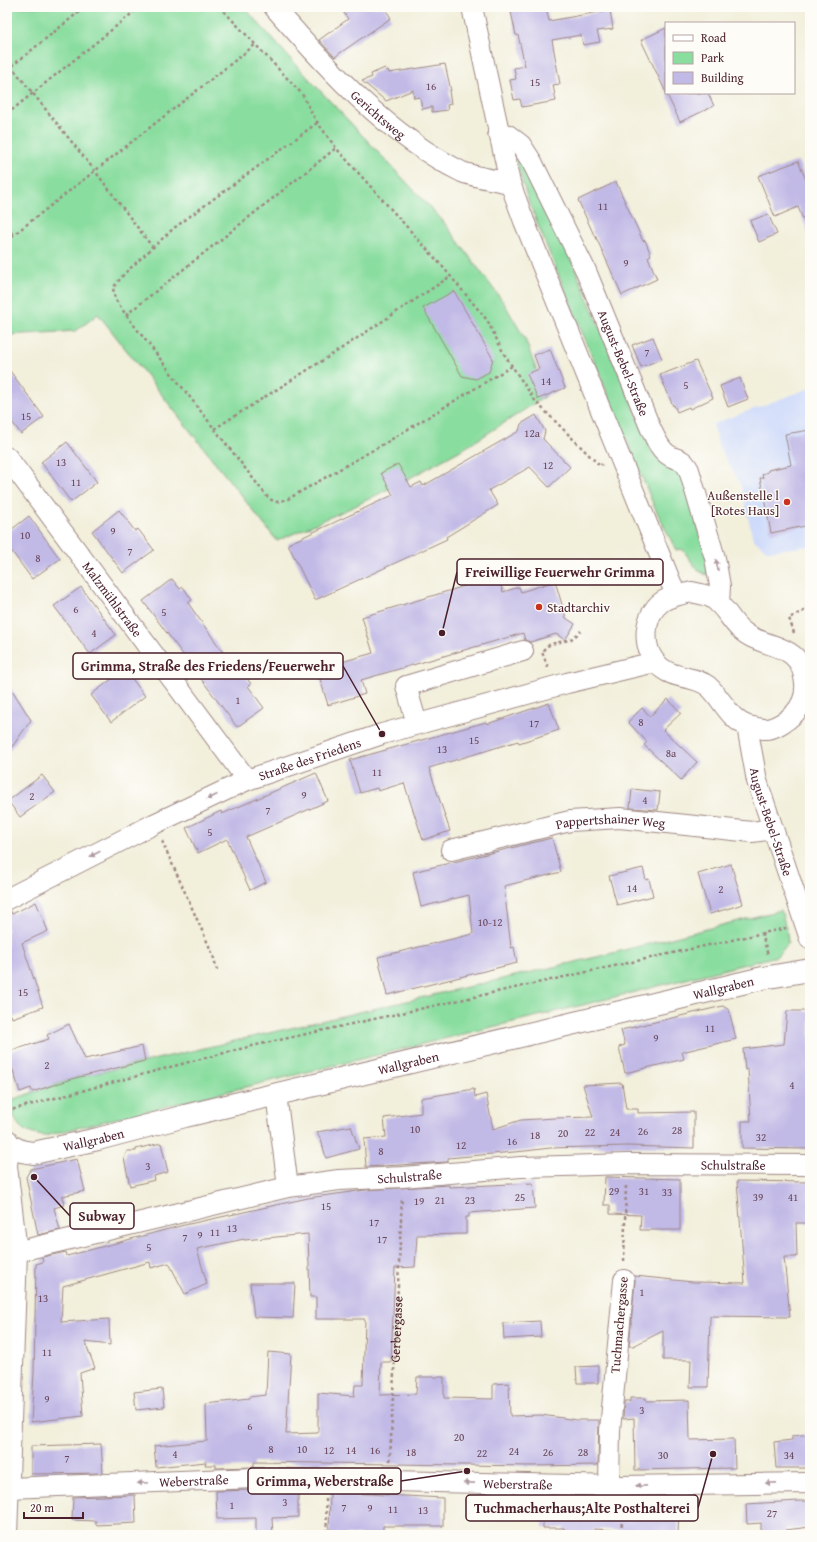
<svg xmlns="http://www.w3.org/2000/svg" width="817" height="1542" font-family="'Gentium Book Plus',serif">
<rect width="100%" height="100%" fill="#fdfcf7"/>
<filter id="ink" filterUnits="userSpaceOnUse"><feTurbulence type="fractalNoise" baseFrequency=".025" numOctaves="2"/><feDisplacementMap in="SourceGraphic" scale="8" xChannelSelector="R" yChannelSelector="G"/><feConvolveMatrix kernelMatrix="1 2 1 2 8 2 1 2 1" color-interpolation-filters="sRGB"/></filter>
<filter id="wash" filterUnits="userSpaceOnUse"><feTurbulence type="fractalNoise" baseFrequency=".012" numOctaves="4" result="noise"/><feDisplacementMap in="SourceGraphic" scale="16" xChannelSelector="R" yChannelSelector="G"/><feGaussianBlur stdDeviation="0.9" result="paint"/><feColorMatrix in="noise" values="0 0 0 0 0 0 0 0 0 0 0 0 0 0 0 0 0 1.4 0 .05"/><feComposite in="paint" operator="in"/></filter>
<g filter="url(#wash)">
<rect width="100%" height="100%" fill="#f2efdb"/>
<!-- built -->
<path fill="#cedafa" d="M810,388V546L768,551L753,539L741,485L719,447L713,424Z"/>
<!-- green -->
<path fill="#89dd9f" stroke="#6a7e65" d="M7,7H244L296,65L443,221L504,303L525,339L546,396L468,446L404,481L355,506L277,541L98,314L76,331L7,335Z
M516,160L522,161L562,238L655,457L661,461L681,469L708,560L707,575C695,571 690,558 682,549L676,550L654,506L542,235L527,197Z
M781,910L787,932L788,944L777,956L579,1006L44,1136C17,1132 17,1124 8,1101L75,1078L601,956Z"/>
<g id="blocks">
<!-- building -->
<path fill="#c1b9e6" d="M340,7H384L391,18L340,53L335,57L319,40L348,19Z
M510,7H546L549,21L610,10L613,29L597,31L600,42L583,45L581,35L552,40L560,84L553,85L556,101L522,107L520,99L514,100L510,80L516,79L514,68L525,66L518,35H516Z
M666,28V93H708L714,106L680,122L641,40Z
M445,64L451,91H449L451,104L447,105L448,110L432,112V107L422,109L420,97L414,98L413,90L386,101L362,81L372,77L371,74L385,68L386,71L388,70L389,73Z
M798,161L810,189V236L798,207L775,217L758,176Z
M616,182L643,241L645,240L651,255L648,257L657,279L622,295L595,235H594L578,200Z
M768,214L777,234L759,242L750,221Z
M454,291L493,359L489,372L476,379L462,376L423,308Z
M653,337L662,359L641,367L632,345Z
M550,349L565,388L538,399L527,374L539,369L534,355Z
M696,361L713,398L690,409L689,407L677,412L674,405L673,406L660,375Z
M7,367L44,417L21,434L7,415Z
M740,378L748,399L728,407L720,386Z
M536,415L545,431L543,439L570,467L549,487L530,467L489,490L498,505L446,537L447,539L315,600L288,544L393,495L381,473L398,464L411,487L421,482L423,486L519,431L521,424Z
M810,430V525L771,533L760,478H763L762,474L768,472V470L791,465L785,434Z
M67,442L97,482L71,502L41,462Z
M119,510L135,531L138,529L154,550L123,573L92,531Z
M29,516L60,559L32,579L7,545V533Z
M498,576L503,592L519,587L521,592L555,581L566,618L575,624L565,640L556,634L530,642L525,640L523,633L361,680L365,694L328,705L317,669L373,653L362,617Z
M172,579L180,589L183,587L192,600L188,603L232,665L236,662L251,684L248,686L264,708L237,727L143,601Z
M81,587L116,635L90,654L54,606Z
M127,672L145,696L111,722L91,695L118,674L120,677Z
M7,682L31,720L7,754Z
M668,699L681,713L663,730L697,762L681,780L644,745L647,742L628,722L642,708L650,716Z
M549,703L559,730L519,743L518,741L429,768L450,831L423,840L404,783L378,791L377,788L360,793L350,760L486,722L487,724Z
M316,773L328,801L246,837L266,882L250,890L227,839L198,853L186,828L221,811L222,814Z
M42,775L55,792L20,817L8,801Z
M632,789L660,792L658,810L630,808Z
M552,838L561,872L504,886L511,948L514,947L517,963L387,995L378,957L473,934L469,895L421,907L413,872Z
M731,864L743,904L710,914L698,874Z
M643,868L646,880L649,879L653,896L617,905L609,876Z
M36,902L48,931L22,943L43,1007L12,1018L11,1015L7,1016V910H10L12,914Z
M723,1006L729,1010L736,1039L682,1052L684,1059L625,1073L619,1047L625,1045L621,1030Z
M787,1011H810V1149L742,1148V1121H751L748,1069L745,1070L743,1049L784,1044Z
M69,1024L85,1059L142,1046L145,1061L75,1078L32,1092L31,1088L20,1092L7,1052L49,1039L47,1035Z
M622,1083L626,1109H638V1113L694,1112V1148L627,1146L550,1148L525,1151L448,1158V1162L366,1167L364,1139L386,1137L384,1118L421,1113V1098L474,1089L475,1097L486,1094L493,1129L521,1120L555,1118L593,1117L583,1085Z
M351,1126L359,1149L326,1158L322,1143L317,1132Z
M161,1143L168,1172L154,1176L155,1180L130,1186L124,1158L127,1151H136V1149Z
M77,1159L85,1191L62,1196L64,1205L54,1208L60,1230L38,1235L26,1177L31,1169Z
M605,1177L680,1179V1230H640L641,1215L610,1214V1205H604Z
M737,1181L810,1182V1223H796L797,1257H784L790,1317L710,1316L708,1387H690L691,1360H663V1331L633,1346H629L635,1281V1276L693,1282L745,1283Z
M533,1183L535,1208L469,1213V1217H466V1234L417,1235L415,1267L395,1268L391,1362H381L380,1395L416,1394L417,1377H444V1398L493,1399V1384L509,1383L510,1416L541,1415L577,1420H599L598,1465L531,1466L254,1462V1467L216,1468V1465H205L206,1462L156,1467L154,1446L207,1441L206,1404L249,1399V1397L266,1395L268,1352L291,1354L286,1434L318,1433V1393L354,1396L355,1385H363L365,1319H316V1297H310L308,1234L244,1240V1239L197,1249L207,1284L185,1294L169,1263L151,1268L150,1262L63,1286L61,1322L109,1319L110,1345L85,1342L95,1368L80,1373L83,1416L31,1422L34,1373L36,1264L43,1262L42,1257L66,1252L67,1256L180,1226L308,1198L365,1190L449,1185V1187Z
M250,1283H295L293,1318L254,1317Z
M540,1321L541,1337L504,1339L503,1323Z
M598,1366V1383H577L576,1367Z
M162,1389L164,1407L136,1410L134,1392Z
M630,1398H646V1401L689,1400L690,1440L734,1439L735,1468L635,1470L634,1418L623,1419L624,1402H630Z
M810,1434V1468H776L774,1442L792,1440V1436Z
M101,1444L103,1473L31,1474V1446Z
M254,1490L298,1491V1517L272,1518L273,1535H256V1518L217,1519L216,1491Z
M330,1492L443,1498V1526H383V1535H329Z
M135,1495L136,1523L96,1525V1521L72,1520L73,1497Z
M543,1499H580L619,1501V1505L679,1507L678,1535H643V1532L594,1529L593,1535H564V1528H543Z
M799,1501H810V1527L786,1530V1535H761V1523L747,1524L746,1504Z"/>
</g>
</g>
<g filter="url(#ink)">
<use href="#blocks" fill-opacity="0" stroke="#9e8783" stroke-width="1"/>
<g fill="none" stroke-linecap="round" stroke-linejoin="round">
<defs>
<g id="minor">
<path id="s2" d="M274,7C328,69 387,135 462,172C474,177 497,180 510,183"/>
<path d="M472,7L510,183L524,221L676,595"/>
<path id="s3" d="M498,132L508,135L521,145L532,162L586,271L650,427C655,437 658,447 667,454C677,462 681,455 689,470L715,558L720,586L719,604"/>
<path id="s4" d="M7,457L247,780"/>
<path d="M692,592C698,594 706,594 712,598C724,605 730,620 740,629C763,651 801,639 805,683C806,694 802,706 794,714C787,721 773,730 763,729C758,728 752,727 748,726C729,720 722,698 708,686C695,676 676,679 663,669C641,654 641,616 663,601C672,596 682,594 692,592Z"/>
<path d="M417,724L406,686L523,651"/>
<path id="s5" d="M747,726L757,781L810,939"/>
<path id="s6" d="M451,850L570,821L620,818L752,832L773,829"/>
<path id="s7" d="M7,899L154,824L247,780L382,734L567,683L655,662"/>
<path d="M276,1094L288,1187"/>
<path id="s8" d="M7,1254L288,1187L339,1180L403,1177L521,1167L563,1166L627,1164L810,1165"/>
<path d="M609,1485L610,1430L624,1280"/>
<path id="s9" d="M9,1488L254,1478L621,1486L810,1483"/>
<path d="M7,1535L17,1252L7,1166L9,1145"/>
</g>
<g id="major">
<path id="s10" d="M7,1141L9,1145L21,1151L33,1153L98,1139L185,1116L763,978L810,970"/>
</g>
</defs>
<!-- minor casing -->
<use href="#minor" stroke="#9e8783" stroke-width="22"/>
<!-- major casing -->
<use href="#major" stroke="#9e8783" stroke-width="24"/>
<!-- path -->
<g stroke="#9e8783" stroke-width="2.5" stroke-dasharray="3 3" stroke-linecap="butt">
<path d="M220,7L302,94L315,119L336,148L442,266L487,320L504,354L536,402L600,466L602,464"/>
<path d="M7,61L95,171L153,248"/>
<path d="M7,70L85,7"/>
<path d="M7,114L140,7"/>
<path d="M317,123L174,228L124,274L113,288L115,299L126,315L269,499L277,502L288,499L387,442L512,366"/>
<path d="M7,227L13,235"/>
<path d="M7,240L256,44"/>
<path d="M126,315L336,148"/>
<path d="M214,429L333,354L451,276"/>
<path d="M794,633L789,618L810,608"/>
<path d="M548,667L542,652C549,641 557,644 568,640C573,639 577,634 581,631"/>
<path d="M162,841L213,955L217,970"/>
<path d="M762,933L768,956"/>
<path d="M7,1111L189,1062L252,1046L786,928"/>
<path d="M624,1261L626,1184"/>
<path id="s1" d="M390,1461L402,1197"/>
<path d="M326,1499L327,1535"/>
<path d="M621,1505L622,1535"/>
</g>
<!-- minor -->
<use href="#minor" stroke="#fff" stroke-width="20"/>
<!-- major -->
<use href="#major" stroke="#fff" stroke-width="22"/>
</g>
<!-- one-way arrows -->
<defs><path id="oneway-solid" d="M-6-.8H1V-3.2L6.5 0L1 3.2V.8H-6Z"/></defs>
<g fill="#ae9aa0">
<use href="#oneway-solid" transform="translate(717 565) rotate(-101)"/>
<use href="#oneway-solid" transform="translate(212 797) rotate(155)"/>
<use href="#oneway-solid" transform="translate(95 854) rotate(153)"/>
<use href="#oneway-solid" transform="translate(143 1483) rotate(178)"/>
<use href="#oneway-solid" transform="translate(469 1483) rotate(-179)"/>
<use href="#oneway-solid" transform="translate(771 1483) rotate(179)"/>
<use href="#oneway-solid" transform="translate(641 1486) rotate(179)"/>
</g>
</g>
<!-- markers -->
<g fill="#c8321e" stroke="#fdfcf7" stroke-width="1.5">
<circle cx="787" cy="502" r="4"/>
<circle cx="539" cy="607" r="4"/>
</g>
<g text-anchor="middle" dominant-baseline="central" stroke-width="3" stroke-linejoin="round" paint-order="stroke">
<!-- number labels -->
<g font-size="11" fill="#68465a">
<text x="535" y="82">15</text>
<text x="431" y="86">16</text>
<text x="603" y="206">11</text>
<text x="626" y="263">9</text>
<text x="647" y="352">7</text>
<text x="546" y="381">14</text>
<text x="686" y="385">5</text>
<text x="26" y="416">15</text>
<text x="532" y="433">12a</text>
<text x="61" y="462">13</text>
<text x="548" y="465">12</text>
<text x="76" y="482">11</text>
<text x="113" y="531">9</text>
<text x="25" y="535">10</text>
<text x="130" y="551">7</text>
<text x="38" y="558">8</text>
<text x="76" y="609">6</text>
<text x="164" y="612">5</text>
<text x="94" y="633">4</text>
<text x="238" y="700">1</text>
<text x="641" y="722">8</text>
<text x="534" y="723">17</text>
<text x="474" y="740">15</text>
<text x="442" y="749">13</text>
<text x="671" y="753">8a</text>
<text x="377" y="772">11</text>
<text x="304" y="795">9</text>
<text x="32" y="796">2</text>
<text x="645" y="800">4</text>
<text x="268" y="810">7</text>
<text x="210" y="832">5</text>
<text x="632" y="888">14</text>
<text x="721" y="889">2</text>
<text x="490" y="922">10-12</text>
<text x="23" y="992">15</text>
<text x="710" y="1028">11</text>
<text x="656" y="1038">9</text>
<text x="47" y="1065">2</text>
<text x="792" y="1085">4</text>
<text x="415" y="1129">10</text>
<text x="677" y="1130">28</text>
<text x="643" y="1131">26</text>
<text x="590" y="1132">22</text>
<text x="615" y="1132">24</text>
<text x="563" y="1133">20</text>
<text x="535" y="1135">18</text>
<text x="761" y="1137">32</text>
<text x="512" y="1141">16</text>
<text x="461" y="1145">12</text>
<text x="381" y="1151">8</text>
<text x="148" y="1166">3</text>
<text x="614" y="1191">29</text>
<text x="644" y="1191">31</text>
<text x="667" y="1192">33</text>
<text x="520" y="1197">25</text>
<text x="758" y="1197">39</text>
<text x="793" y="1197">41</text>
<text x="440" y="1200">21</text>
<text x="470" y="1200">23</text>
<text x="419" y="1201">19</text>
<text x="326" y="1206">15</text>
<text x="374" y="1222">17</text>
<text x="232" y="1228">13</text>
<text x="215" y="1232">11</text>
<text x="200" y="1235">9</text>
<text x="185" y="1237">7</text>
<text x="382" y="1239">17</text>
<text x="149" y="1247">5</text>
<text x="642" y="1292">1</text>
<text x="43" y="1298">13</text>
<text x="47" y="1352">11</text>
<text x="47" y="1399">9</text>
<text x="642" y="1410">3</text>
<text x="250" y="1426">6</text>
<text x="459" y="1437">20</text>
<text x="271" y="1449">8</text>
<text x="302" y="1449">10</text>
<text x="329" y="1450">12</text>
<text x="351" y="1450">14</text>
<text x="375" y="1450">16</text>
<text x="514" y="1451">24</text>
<text x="411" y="1452">18</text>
<text x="548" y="1452">26</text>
<text x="583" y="1452">28</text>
<text x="482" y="1453">22</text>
<text x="175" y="1454">4</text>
<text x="663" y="1455">30</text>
<text x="789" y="1455">34</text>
<text x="67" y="1458">7</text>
<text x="285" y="1502">3</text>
<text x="232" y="1505">1</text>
<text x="344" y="1507">7</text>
<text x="370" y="1508">9</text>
<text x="393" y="1509">11</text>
<text x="423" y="1510">13</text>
<text x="772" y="1513">27</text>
</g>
<!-- street labels -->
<g font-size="13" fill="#4a1f2b" stroke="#fdfcf7">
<text stroke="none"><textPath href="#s2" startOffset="150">Gerichtsweg</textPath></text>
<text stroke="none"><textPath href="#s3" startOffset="268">August-Bebel-Straße</textPath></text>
<text stroke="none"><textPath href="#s4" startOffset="177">Malzmühlstraße</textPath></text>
<text stroke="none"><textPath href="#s7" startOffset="334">Straße des Friedens</textPath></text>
<text stroke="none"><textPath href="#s5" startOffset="99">August-Bebel-Straße</textPath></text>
<text stroke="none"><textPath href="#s6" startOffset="163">Pappertshainer Weg</textPath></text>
<text stroke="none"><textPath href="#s10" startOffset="740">Wallgraben</textPath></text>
<text stroke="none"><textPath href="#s10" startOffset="416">Wallgraben</textPath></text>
<text stroke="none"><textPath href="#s10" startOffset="92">Wallgraben</textPath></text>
<text stroke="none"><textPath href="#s8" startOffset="735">Schulstraße</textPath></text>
<text stroke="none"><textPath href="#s8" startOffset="411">Schulstraße</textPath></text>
<text transform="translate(619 1325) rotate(-85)">Tuchmachergasse</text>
<text stroke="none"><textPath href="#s1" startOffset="132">Gerbergasse</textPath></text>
<text stroke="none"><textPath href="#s9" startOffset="185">Weberstraße</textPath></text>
<text stroke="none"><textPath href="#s9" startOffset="509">Weberstraße</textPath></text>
</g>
<!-- poi labels -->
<g font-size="13" fill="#4a1f2b" stroke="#fdfcf7" text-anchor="end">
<text x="779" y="495">Außenstelle l<tspan x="779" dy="15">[Rotes Haus]</tspan></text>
<text x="547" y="607" text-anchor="start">Stadtarchiv</text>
</g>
</g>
<!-- callouts -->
<path fill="none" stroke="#4a1f2b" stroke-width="1.5" d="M442 633L457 572M382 734L343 666M34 1177L70 1216M467 1471L401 1481M713 1454L698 1508"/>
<g fill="#4a1f2b" stroke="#fdfcf7" stroke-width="1.5">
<circle cx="442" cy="633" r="4"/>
<circle cx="382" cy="734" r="4"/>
<circle cx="34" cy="1177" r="4"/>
<circle cx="467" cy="1471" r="4"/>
<circle cx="713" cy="1454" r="4"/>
</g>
<g fill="#fdfcf7" stroke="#4a1f2b" stroke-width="1.5">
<rect x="457" y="559" width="206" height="26" rx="4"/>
<rect x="73" y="653" width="270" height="26" rx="4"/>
<rect x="70" y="1203" width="64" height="26" rx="4"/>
<rect x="248" y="1468" width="153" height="26" rx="4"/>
<rect x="466" y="1495" width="232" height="26" rx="4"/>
</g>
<g font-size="14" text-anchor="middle" font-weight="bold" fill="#4a1f2b">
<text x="560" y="577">Freiwillige Feuerwehr Grimma</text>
<text x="208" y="671">Grimma, Straße des Friedens/Feuerwehr</text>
<text x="102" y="1221">Subway</text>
<text x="325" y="1486">Grimma, Weberstraße</text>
<text x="582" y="1513">Tuchmacherhaus;Alte Posthalterei</text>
</g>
<!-- margin -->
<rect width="817" height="1542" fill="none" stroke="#fdfcf7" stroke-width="24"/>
<!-- legend -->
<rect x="665" y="22" width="130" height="72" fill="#fdfcf7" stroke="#b5a4a5"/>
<rect x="673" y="35" width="20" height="6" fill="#ffffff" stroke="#b5a4a5"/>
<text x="701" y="42" font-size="12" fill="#4a1f2b">Road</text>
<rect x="673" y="52" width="20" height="12" fill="#89dd9f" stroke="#b5a4a5"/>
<text x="701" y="62" font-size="12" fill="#4a1f2b">Park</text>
<rect x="673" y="72" width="20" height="12" fill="#c1b9e6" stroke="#b5a4a5"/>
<text x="701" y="82" font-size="12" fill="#4a1f2b">Building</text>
<!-- scale -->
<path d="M24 1512v6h59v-6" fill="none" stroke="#4a1f2b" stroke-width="2"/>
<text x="30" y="1512" font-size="12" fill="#4a1f2b" stroke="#fdfcf7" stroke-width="3" paint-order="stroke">20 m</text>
</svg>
